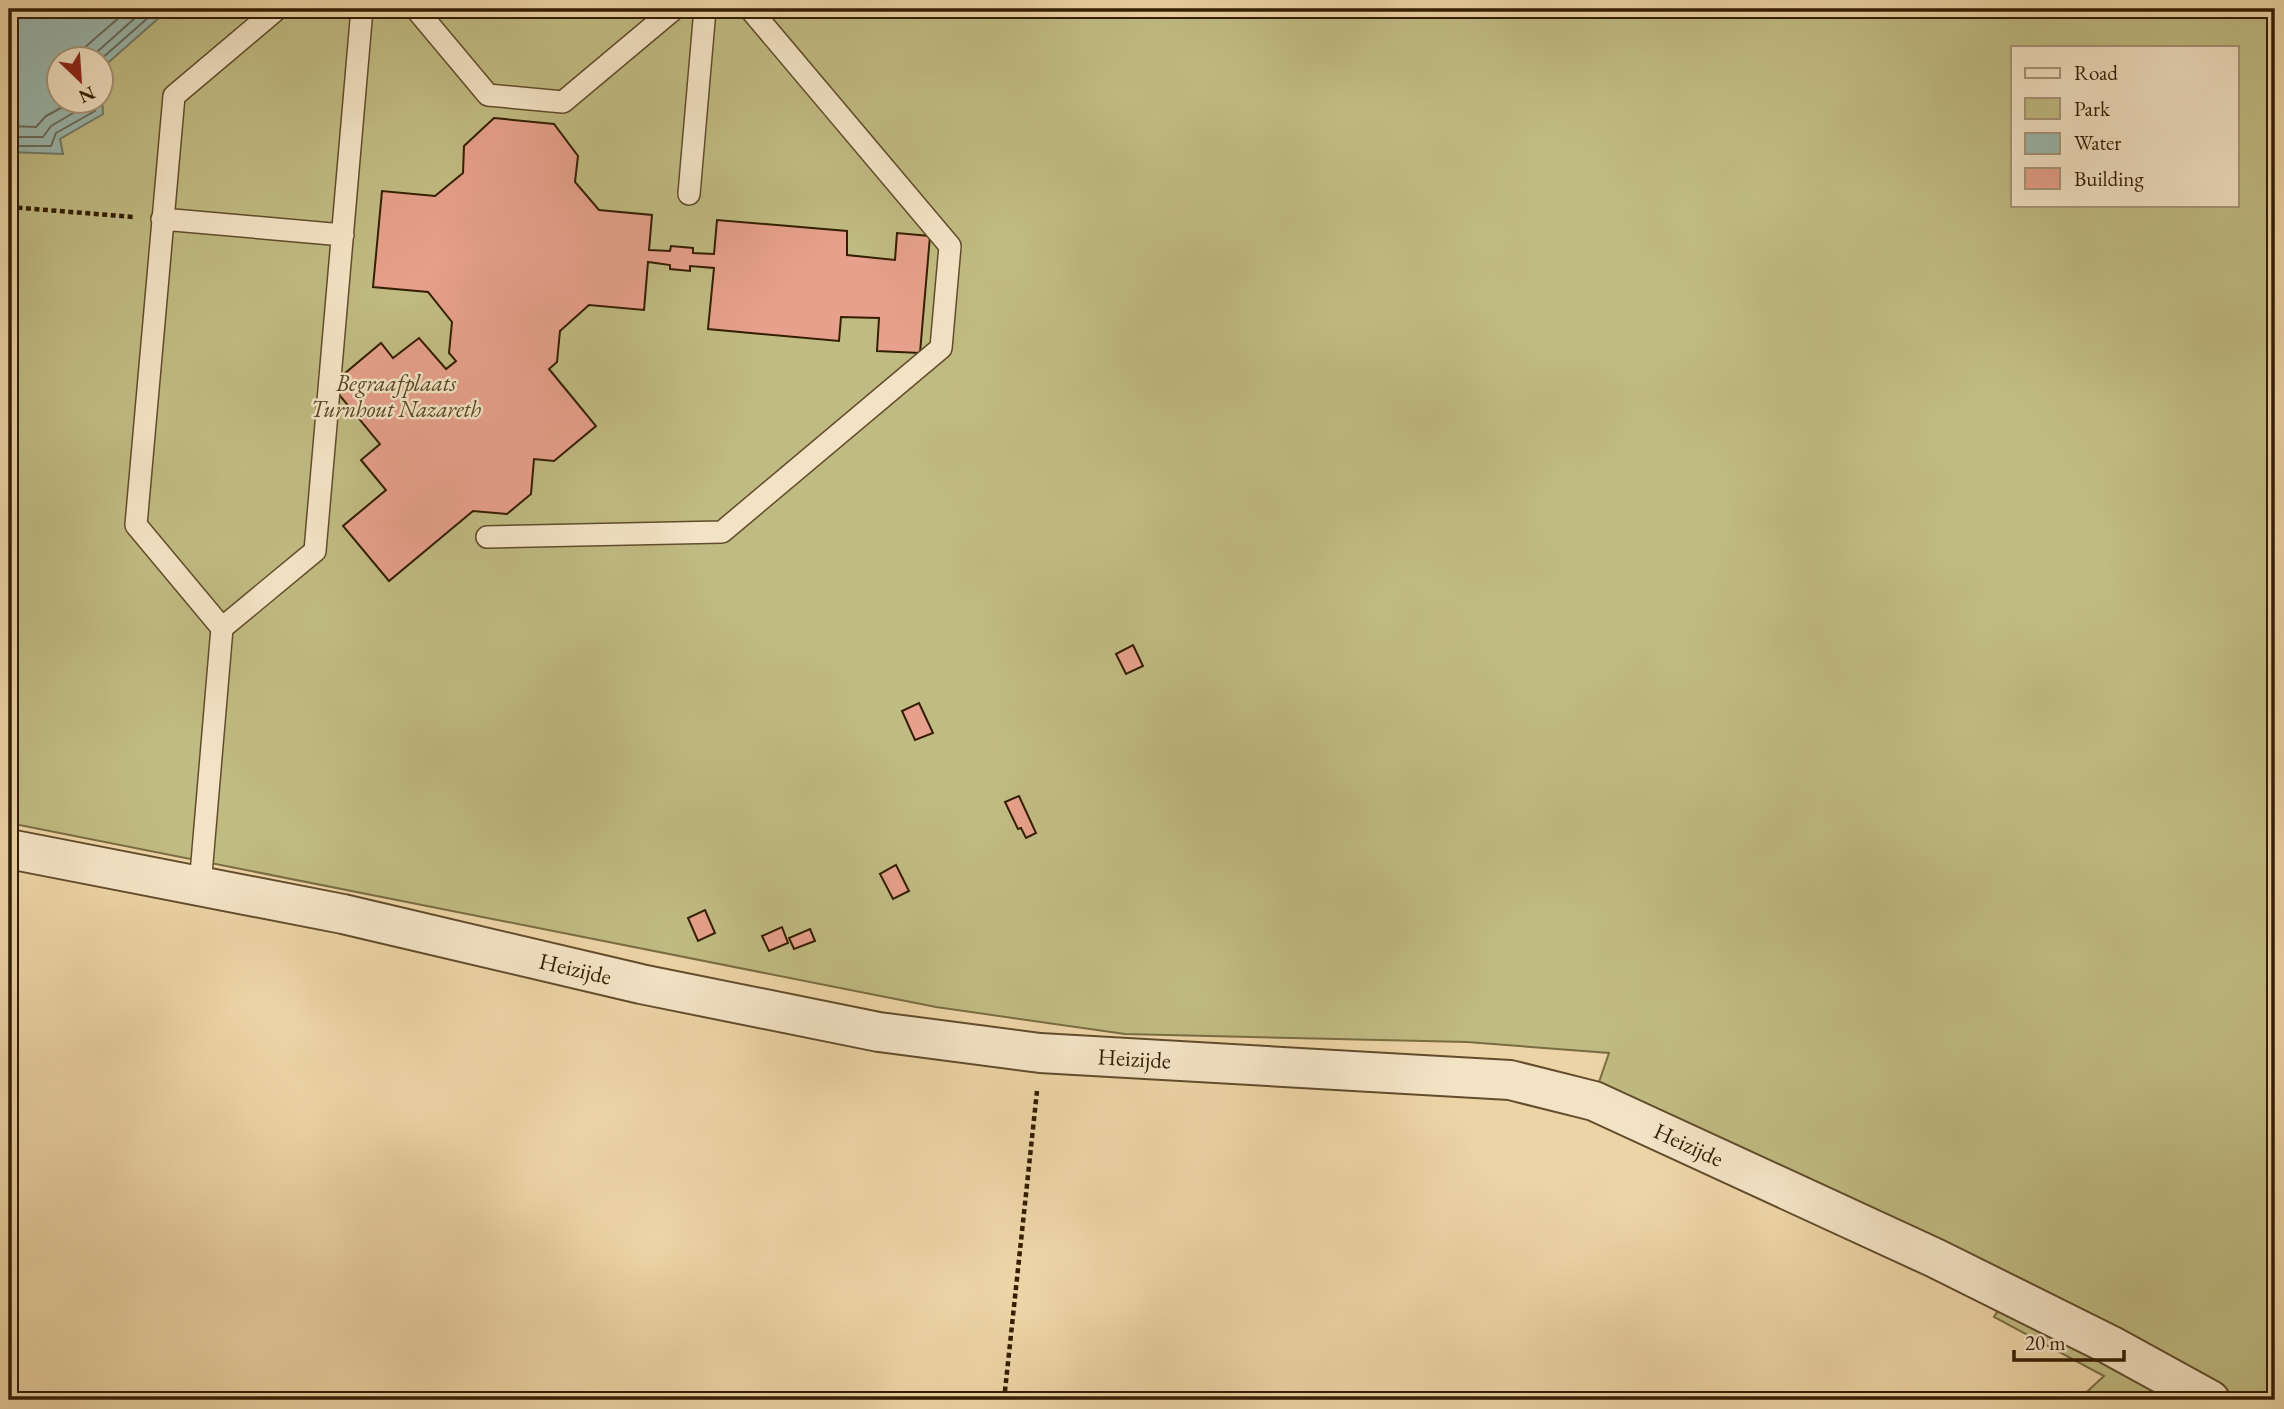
<svg xmlns="http://www.w3.org/2000/svg" width="2284" height="1409" font-family="'EB Garamond',serif">
<rect width="100%" height="100%" fill="#edd4a6"/>
<filter id="stains"><feTurbulence type="fractalNoise" baseFrequency=".00286" numOctaves="4"/><feColorMatrix values="0 0 0 0 .2 0 0 0 0 .09 0 0 0 0 .02 0 0 0 .5 -.17"/></filter>
<radialGradient id="worn" r=".72"><stop offset=".6" stop-color="#630" stop-opacity="0"/><stop offset="1" stop-color="#630" stop-opacity=".3"/></radialGradient>
<!-- green -->
<path fill="#c0bb82" stroke="#7a6c42" stroke-width="2" fill-rule="evenodd" d="M9,9H2275V1400H2078L2104,1376L1994,1317L2015,1284L1597,1088L1609,1053L1467,1042L1125,1034L936,1007L9,823ZM2013,47H2237V205H2013ZM60,60H102V102H60Z"/>
<!-- water -->
<path fill="#9ab7ad" stroke="#717a69" stroke-width="2" d="M9,9H169L102,68V60H60V102H102V96L103,114L60,139L63,154L9,152Z"/>
<g fill="none" stroke-linecap="round" stroke-linejoin="round">
<!-- shore -->
<path stroke="#676a58" stroke-width="2" d="M77,60L84,48L129,9
M88,60L145,9
M100,60L158,9
M9,126L36,127L46,116L72,102
M9,137H43L51,126L85,106L86,102
M9,146H51L56,133L95,111V102"/>
</g>
<!-- building -->
<path fill="#e6a08b" stroke="#341e02" stroke-width="2" d="M494,118L554,124L578,156L575,182L599,210L652,215L649,250L670,251L671,246L693,248V253L714,254L717,220L847,231V255L895,260L897,233L930,236L920,353L877,351L879,318L841,317L839,341L708,329L714,268L690,266V271L670,269V265L648,262L644,310L589,305L560,331L557,362L549,369L596,426L554,461L534,459L531,494L507,514L473,511L389,581L343,526L386,490L361,460L380,444L331,385L381,343L393,358L419,338L446,369L456,361L449,353L452,322L428,292L373,287L382,191L435,196L463,173L464,146Z
M1133,645L1143,666L1126,674L1116,654Z
M919,703L933,733L915,740L902,711Z
M1019,796L1036,833L1026,838L1021,828L1018,829L1005,802Z
M896,865L909,891L893,899L880,874Z
M705,910L715,933L698,941L688,918Z
M782,927L788,943L769,951L762,936Z
M810,929L815,941L794,949L789,938Z"/>
<g fill="none" stroke-linecap="round" stroke-linejoin="round">
<defs>
<path id="lane" d="M277,9L174,96L136,525L222,628L315,551L362,9
M416,9L488,95L563,102L674,9
M689,194L705,9
M162,219L343,235
M487,537L722,532L941,348L950,246L750,9
M200,886L222,628"/>
<g id="street">
<path id="s1" d="M9,849L343,914L641,984L879,1032L1040,1053L1510,1080L1594,1101L1935,1258L2110,1345L2210,1400"/>
</g>
</defs>
<!-- lane casing -->
<use href="#lane" stroke="#624c2b" stroke-width="24"/>
<!-- street casing -->
<use href="#street" stroke="#624c2b" stroke-width="42"/>
<!-- path -->
<path stroke="#341e02" stroke-width="4.5" stroke-dasharray="5 3.5" stroke-linecap="butt" d="M9,207L134,217
M1004,1400L1037,1091"/>
<!-- lane -->
<use href="#lane" stroke="#f3e3c5" stroke-width="21"/>
<!-- street -->
<use href="#street" stroke="#f3e3c5" stroke-width="38"/>
</g>
<g text-anchor="middle" dominant-baseline="central" stroke-width="5" stroke-linejoin="round" paint-order="stroke">
<!-- park labels -->
<g font-size="23" font-style="italic" fill="#574522" stroke="#f3e3c5">
<text x="396" y="383">Begraafplaats<tspan x="396" dy="26">Turnhout Nazareth</tspan></text>
</g>
<!-- street labels -->
<g font-size="23" fill="#341e02" stroke="#f3e3c5">
<text stroke="none"><textPath href="#s1" startOffset="579">Heizijde</textPath></text>
<text stroke="none"><textPath href="#s1" startOffset="1146">Heizijde</textPath></text>
<text stroke="none"><textPath href="#s1" startOffset="1713">Heizijde</textPath></text>
</g>
</g>
<!-- margin -->
<rect width="2284" height="1409" fill="none" stroke="#edd4a6" stroke-width="35"/>
<rect x="10" y="10" width="2263" height="1388" fill="none" stroke="#341e02" stroke-width="3.5"/>
<rect x="18" y="18" width="2249" height="1374" fill="none" stroke="#341e02" stroke-width="2"/>
<!-- legend -->
<rect x="2011" y="46" width="228" height="161" fill="#f3e3c5" stroke="#a79477" stroke-width="2"/>
<rect x="2025" y="68" width="35" height="10" fill="#f3e3c5" stroke="#a79477" stroke-width="2"/>
<text x="2074" y="80" font-size="21" fill="#341e02">Road</text>
<rect x="2025" y="98" width="35" height="21" fill="#c0bb82" stroke="#a79477" stroke-width="2"/>
<text x="2074" y="116" font-size="21" fill="#341e02">Park</text>
<rect x="2025" y="133" width="35" height="21" fill="#9ab7ad" stroke="#a79477" stroke-width="2"/>
<text x="2074" y="150" font-size="21" fill="#341e02">Water</text>
<rect x="2025" y="168" width="35" height="21" fill="#e6a08b" stroke="#a79477" stroke-width="2"/>
<text x="2074" y="186" font-size="21" fill="#341e02">Building</text>
<!-- north arrow -->
<g transform="translate(80 80) rotate(155)"><circle r="33" fill="#f3e3c5" stroke="#a79477" stroke-width="2"/>
<path d="M0-5L12 26L0 18L-12 26Z" fill="#8f2418"/>
<text y="-10" font-size="19" font-weight="bold" text-anchor="middle" fill="#341e02">N</text>
</g>
<!-- scale -->
<path d="M2014 1350v10h110v-10" fill="none" stroke="#341e02" stroke-width="3.5"/>
<text x="2025" y="1350" font-size="21" fill="#341e02" stroke="#f3e3c5" stroke-width="5" paint-order="stroke">20 m</text>
<rect width="100%" height="100%" filter="url(#stains)"/>
<rect width="100%" height="100%" fill="url(#worn)"/>
</svg>
